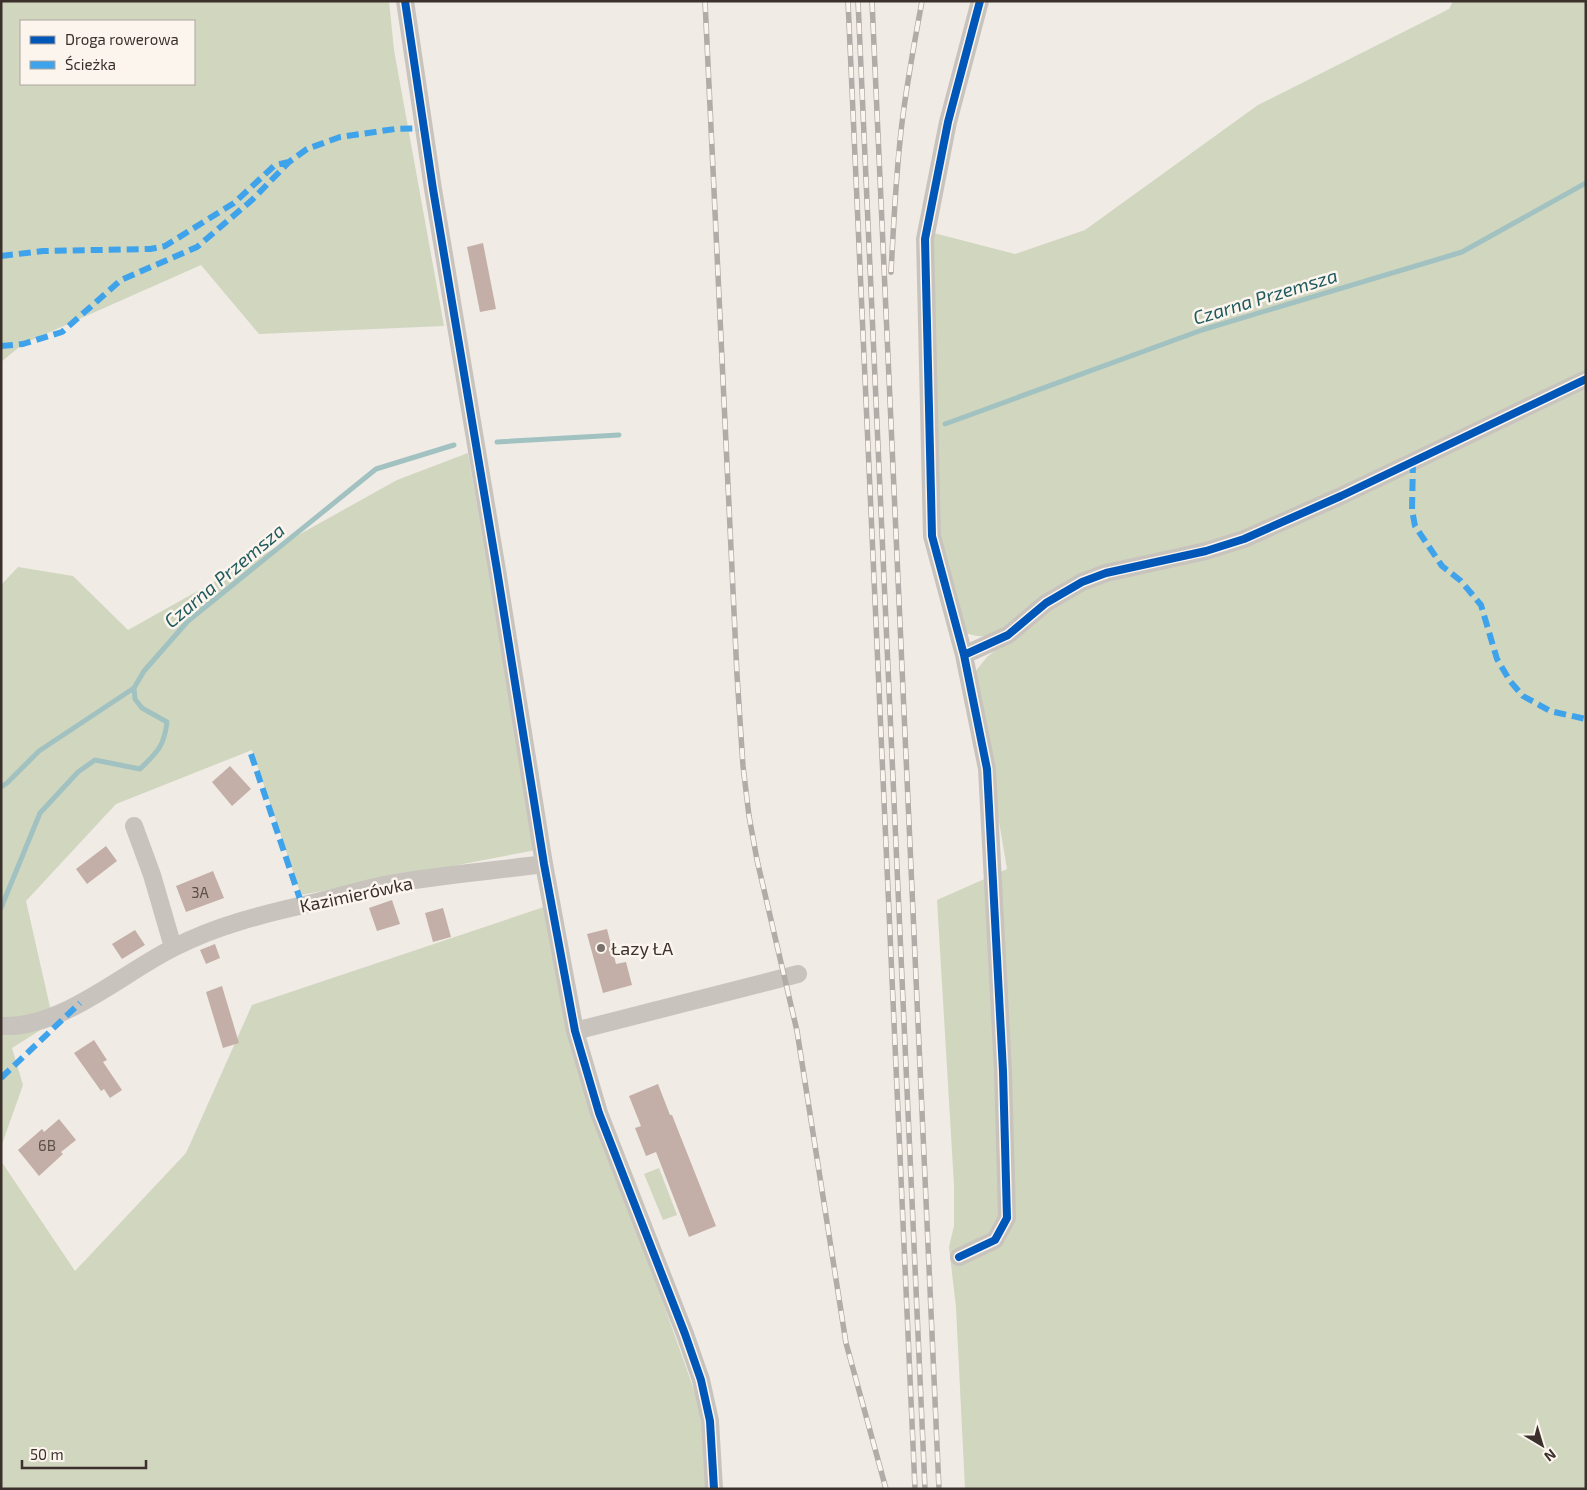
<svg xmlns="http://www.w3.org/2000/svg" width="1587" height="1490" font-family="'Exo 2',sans-serif">
<rect width="100%" height="100%" fill="#f0ebe5"/>
<!-- green -->
<path fill="#d1d6bf" fill-rule="evenodd" d="M1,1H389L394,50L444,326L259,334L201,265L23,344L1,362ZM21,21H194V84H21Z
M1453,1H1586V371L1335,493L1229,538L1095,571L999,633C986,637 977,638 964,632L923,537L922,230L1015,254L1085,230L1258,105L1449,9Z
M1586,389V1489H965L956,1307L949,1247L954,1226V1185L937,900L1007,869L974,673L987,657L1055,603L1093,585L1303,521Z
M468,453L536,850L301,895L252,750L116,804L26,901L50,1007L42,1029L12,1048L23,1085L1,1147V585L18,567L73,576L128,630L397,480Z
M550,905L566,1028L704,1418L707,1489H1V1161L75,1271L186,1153L252,1005Z
M659,1168L677,1215L663,1220L644,1174Z"/>
<g fill="none" stroke-linecap="round" stroke-linejoin="round">
<!-- stream -->
<path stroke="#a1c2c1" stroke-width="5" d="M945,424L1202,330L1462,252L1586,183
M497,442L619,435
M1,787L7,783L39,751L134,688
M1,908L40,813L78,772L95,760L140,769C157,752 164,747 167,722L142,708L135,699L134,688L144,671L188,621L376,469L454,445"/>
</g>
<!-- building -->
<path fill="#c3afa7" d="M483,243L496,309L480,312L467,247Z
M230,766L251,789L232,806L212,782Z
M106,846L117,861L87,884L76,869Z
M213,871L224,898L186,912L176,886Z
M392,900L400,924L377,931L369,908Z
M443,908L451,937L433,942L425,913Z
M607,929L616,964L626,962L632,985L603,993L587,934Z
M135,930L145,945L122,959L112,944Z
M215,944L220,958L206,964L200,950Z
M222,986L239,1043L223,1048L206,992Z
M94,1040L107,1060L103,1062L122,1090L110,1098L104,1089L101,1091L74,1053Z
M658,1084L670,1115H672L716,1226L689,1237L656,1152L646,1156L635,1128L641,1126L629,1096Z
M59,1119L76,1140L61,1152L63,1154L39,1176L18,1150L42,1129L44,1132Z"/>
<g fill="none" stroke-linecap="round" stroke-linejoin="round">
<!-- minor -->
<path stroke="#c9c3be" stroke-width="18" d="M405,1L433,189L497,570L544,864L575,1031L599,1113L685,1334L701,1380L710,1421L714,1489
M964,655L1008,635L1046,603L1082,582L1106,573L1206,551L1244,539L1341,496L1586,379
M134,826L152,875L173,947
M1,1026C62,1029 122,973 175,947C216,926 263,914 308,904C335,898 362,889 389,884C440,875 492,871 544,864
M575,1031L798,974
M959,1257L995,1240L1007,1218L1003,1071L987,769L964,655L932,536L925,239L948,122L980,1"/>
<defs>
<path id="rail" d="M705,1L737,675L743,766L749,816L757,860L797,1031L846,1343L886,1489
M848,1L915,1489
M858,1L925,1489
M872,1L939,1489
M891,272C894,220 896,167 903,115C908,77 915,39 922,1"/>
</defs>
<!-- rail casing -->
<use href="#rail" stroke="#b1aca8" stroke-width="5.5"/>
<!-- rail -->
<use href="#rail" stroke="#fbf5ee" stroke-width="4" stroke-dasharray="11" stroke-linecap="butt"/>
<!-- quiet -->
<path stroke="#3fa3eb" stroke-width="6" stroke-dasharray="12 6" stroke-linecap="butt" d="M1,256L43,251L150,249L165,246L234,203L275,165L289,162
M1,346L23,344L62,332L121,280L197,247L252,200L289,162L307,149L340,137L395,129L424,128
M1413,461L1412,510L1415,526L1442,566L1461,581L1481,605L1497,659L1510,681L1523,696L1550,711L1586,719
M251,754L302,905
M1,1078L80,1003"/>
<defs>
<path id="cycleway" d="M405,1L433,189L497,570L544,864L575,1031L599,1113L685,1334L701,1380L710,1421L714,1489
M964,655L1008,635L1046,603L1082,582L1106,573L1206,551L1244,539L1341,496L1586,379
M959,1257L995,1240L1007,1218L1003,1071L987,769L964,655L932,536L925,239L948,122L980,1"/>
</defs>
<!-- cycleway casing -->
<use href="#cycleway" stroke="#fbf5ee" stroke-width="11"/>
<!-- cycleway -->
<use href="#cycleway" stroke="#0057b8" stroke-width="8"/>
</g>
<!-- markers -->
<circle fill="#7a716c" stroke="#fbf5ee" stroke-width="2" cx="601" cy="948" r="5"/>
<g text-anchor="middle" dominant-baseline="central" stroke-width="5" stroke-linejoin="round" paint-order="stroke">
<!-- number labels -->
<g font-size="15" fill="#5d504a">
<text x="200" y="892">3A</text>
<text x="47" y="1145">6B</text>
</g>
<!-- street labels -->
<g font-size="18" fill="#3b302b" stroke="#fbf5ee">
<text transform="translate(356 894) rotate(-12)">Kazimierówka</text>
</g>
<!-- poi labels -->
<g font-size="18" fill="#3b302b" stroke="#fbf5ee" text-anchor="start">
<text x="611" y="948">Łazy ŁA</text>
</g>
<!-- water labels -->
<g font-size="19" font-style="italic" fill="#1f5a5e" stroke="#fbf5ee">
<text transform="translate(1265 296) rotate(-17)">Czarna Przemsza</text>
<text transform="translate(224 575) rotate(-40)">Czarna Przemsza</text>
</g>
</g>
<!-- border -->
<rect width="1587" height="1490" fill="none" stroke="#3b302b" stroke-width="5"/>
<!-- legend -->
<rect x="20" y="20" width="175" height="65" fill="#fbf5ee" stroke="#aea6a0"/>
<rect x="30" y="36" width="25" height="8" fill="#0057b8" stroke="#aea6a0"/>
<text x="65" y="45" font-size="15" fill="#3b302b">Droga rowerowa</text>
<rect x="30" y="61" width="25" height="8" fill="#3fa3eb" stroke="#aea6a0"/>
<text x="65" y="70" font-size="15" fill="#3b302b">Ścieżka</text>
<!-- north arrow -->
<g transform="translate(1542 1445) rotate(142)" stroke="#fbf5ee" stroke-width="4" paint-order="stroke">
<path d="M0-4L9 19L0 12L-9 19Z" fill="#3b302b"/>
<text y="-8" font-size="14" font-weight="bold" text-anchor="middle" fill="#3b302b">N</text>
</g>
<!-- scale -->
<path d="M22 1460v8h124v-8" fill="none" stroke="#3b302b" stroke-width="2.5"/>
<text x="30" y="1460" font-size="15" fill="#3b302b" stroke="#fbf5ee" stroke-width="4" paint-order="stroke">50 m</text>
</svg>
